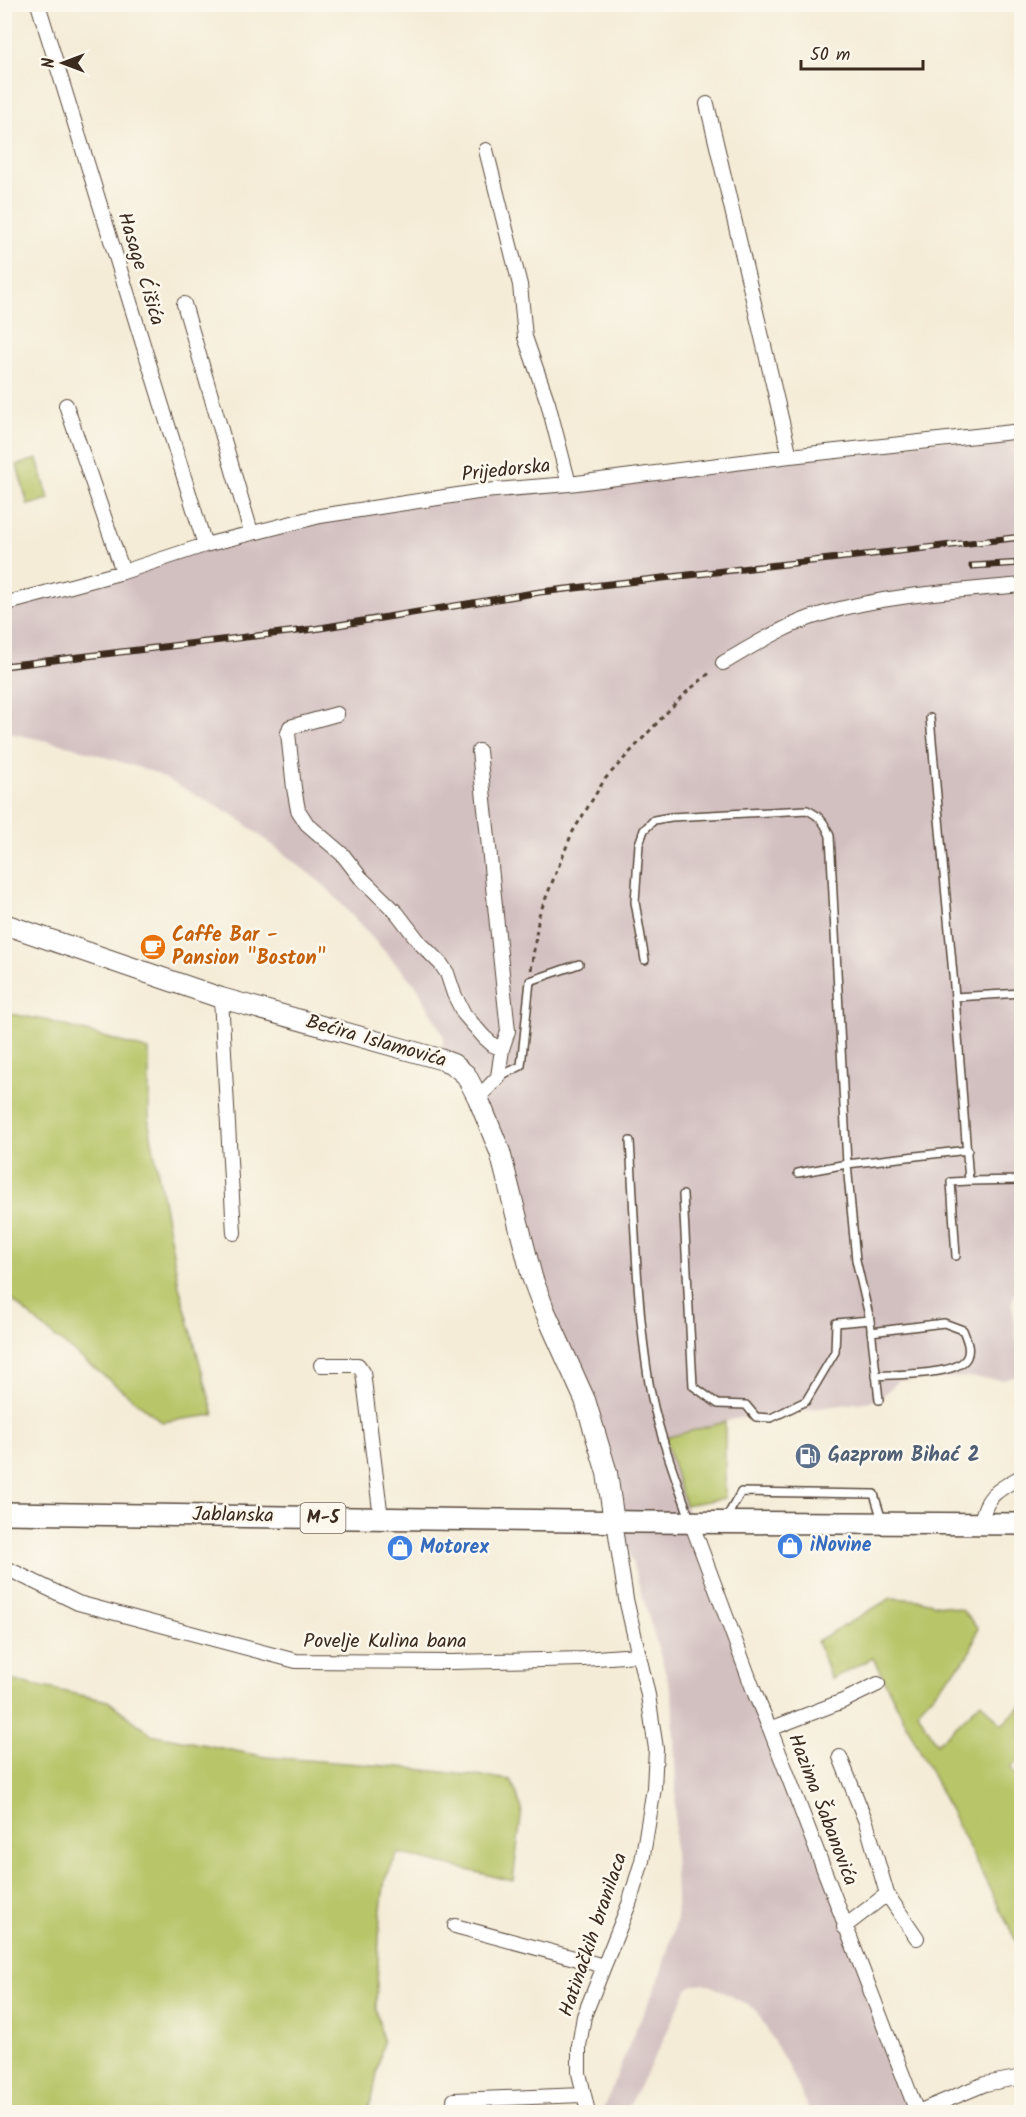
<svg xmlns="http://www.w3.org/2000/svg" width="1026" height="2117" font-family="Kalam,sans-serif">
<rect width="100%" height="100%" fill="#fbf7ec"/>
<filter id="ink" filterUnits="userSpaceOnUse"><feTurbulence type="fractalNoise" baseFrequency=".0167" numOctaves="2"/><feDisplacementMap in="SourceGraphic" scale="12" xChannelSelector="R" yChannelSelector="G"/><feConvolveMatrix kernelMatrix="1 2 1 2 8 2 1 2 1" color-interpolation-filters="sRGB"/></filter>
<filter id="wash" filterUnits="userSpaceOnUse"><feTurbulence type="fractalNoise" baseFrequency=".008" numOctaves="4" result="noise"/><feDisplacementMap in="SourceGraphic" scale="24" xChannelSelector="R" yChannelSelector="G"/><feGaussianBlur stdDeviation="1.35" result="paint"/><feColorMatrix in="noise" values="0 0 0 0 0 0 0 0 0 0 0 0 0 0 0 0 0 1.4 0 .05"/><feComposite in="paint" operator="in"/></filter>
<g filter="url(#wash)">
<rect width="100%" height="100%" fill="#f4ecd7"/>
<!-- industrial -->
<path fill="#d2bfc0" d="M1021,431L1022,1271L1012,1302L1021,1375L1003,1380L967,1377L898,1381L879,1400L734,1419L665,1439L691,1522L917,2112H810L791,2071L755,2009L712,1986L703,1983L693,1985L687,1989L659,2049L626,2112H602L634,2033L658,1982L677,1919L674,1850L676,1786L672,1694L620,1522L478,1098L440,1059L444,1037L418,988L325,886L235,816L153,772L70,746L5,732V604L205,545L396,504Z"/>
<!-- green -->
<path fill="#b8c567" stroke="#7a7842" stroke-width="1.5" d="M37,459L49,499L28,505L17,465Z
M5,1013L45,1020L149,1050V1124L179,1286L214,1415L162,1422L50,1333L5,1294Z
M725,1422V1498L685,1505L665,1438Z
M891,1598L920,1600L962,1610L978,1628L969,1655L917,1711L937,1744L981,1702L1002,1725L1021,1706V1758L1011,1768L1021,1786V1951L873,1658L831,1679L817,1641Z
M5,1679L108,1701L151,1734L266,1757L399,1767L511,1780L522,1809L513,1881L398,1853L385,1879L380,1917L376,2008L383,2042L372,2099L367,2112H5Z"/>
</g>
<g filter="url(#ink)">
<g fill="none" stroke-linecap="round" stroke-linejoin="round">
<defs>
<path id="lane" d="M930,718L955,997L969,1181L1022,1180
M645,960L635,902L639,844L644,830L654,820L671,817L807,810C820,816 825,823 830,836L847,1164L856,1260L870,1320L879,1400
M955,997L1022,993
M498,1077L521,1066L530,981L579,964
M630,1141C635,1221 636,1303 649,1383C657,1430 675,1475 690,1519
M798,1173L847,1164L968,1150
M683,1195L693,1386L718,1404L746,1405L756,1417L771,1418L806,1401L835,1352L836,1323L870,1320
M956,1256L951,1182L969,1181
M871,1332L944,1323L963,1330C966,1338 971,1348 967,1357C959,1376 895,1374 876,1376
M725,1520L741,1492L874,1494L882,1520"/>
<path id="street" d="M38,4L205,545
M707,104L790,456
M486,150L520,285L525,337L548,403L569,484
M184,304L251,532
M66,405L123,572
M4,604L123,572L205,545L320,516L484,491L569,484L790,456L1022,431
M723,663C754,645 787,624 822,614C884,595 956,591 1022,585
M337,714L290,727L288,733L294,788L298,810L307,824L343,855L360,877L397,913L420,943L441,964L447,973L454,994L464,1014L484,1037L493,1045L502,1049
M221,998L234,1233
M478,1098L498,1077L502,1049L508,1031L479,751
M321,1365H358L363,1372L381,1518
M691,1522L755,1694L770,1729L917,2112
M981,1523C986,1494 998,1490 1022,1476
M4,1567L78,1603L296,1661L452,1662L583,1659L637,1655
M770,1729L843,1701L878,1684
M840,1757L866,1822L887,1894L917,1938
M455,1926L604,1966
M844,1927L887,1894
M454,2100L583,2095
M588,2112L579,2073V2046L584,2016L629,1904L642,1861L654,1788L656,1749L648,1695L626,1599L614,1522
M918,2112L985,2084L1022,2077"/>
<path id="secondary" d="M4,924L221,998L440,1059L453,1064L466,1075L478,1098L500,1152L532,1277L544,1309L585,1400L607,1473L614,1522"/>
<path id="primary" d="M4,1513L641,1522L1022,1524"/>
</defs>
<!-- lane casing -->
<use href="#lane" stroke="#57473a" stroke-width="10"/>
<!-- street casing -->
<use href="#street" stroke="#57473a" stroke-width="16"/>
<!-- secondary casing -->
<use href="#secondary" stroke="#57473a" stroke-width="22"/>
<!-- primary casing -->
<use href="#primary" stroke="#57473a" stroke-width="24"/>
<!-- path -->
<path stroke="#57473a" stroke-width="3" stroke-dasharray="4.5 4.5" stroke-linecap="butt" d="M531,970L539,915L572,833L605,779L683,695L712,671"/>
<!-- lane -->
<use href="#lane" stroke="#fff" stroke-width="7"/>
<!-- street -->
<use href="#street" stroke="#fff" stroke-width="14"/>
<!-- secondary -->
<use href="#secondary" stroke="#fff" stroke-width="20"/>
<!-- primary -->
<use href="#primary" stroke="#fff" stroke-width="21"/>
<defs>
<path id="rail" d="M972,566L1022,563
M4,666L314,629L540,592L1022,537"/>
</defs>
<!-- rail casing -->
<use href="#rail" stroke="#3b2a1e" stroke-width="7"/>
<!-- rail -->
<use href="#rail" stroke="#fbf7ec" stroke-width="4.5" stroke-dasharray="14" stroke-linecap="butt"/>
</g>
</g>
<!-- icons -->
<defs>
<symbol id="cafe-disc" viewBox="-11 -11 22 22"><circle r="9.5" fill="#e8710a" stroke="#fbf7ec"/><path d="M-5.5-4.5H6V0H3Q3 3.5 0 3.5H-2.5Q-5.5 3.5-5.5 0ZM3-3.2v2h1.7v-2ZM-6 4.5H4V6H-6Z" fill="#fff"/></symbol>
<symbol id="fuel-disc" viewBox="-11 -11 22 22"><circle r="9.5" fill="#5c6f8a" stroke="#fbf7ec"/><path d="M-5.5-6h7V0h2V4h1.3V-2.5L3-4.5l.8-.8L6-3V5H2.5V1h-1V6h-7ZM-4.2-4.7v3.2H.2V-4.7Z" fill="#fff"/></symbol>
<symbol id="shop-disc" viewBox="-11 -11 22 22"><circle r="9.5" fill="#3f7fe0" stroke="#fbf7ec"/><path d="M-5-2.5h2.3a2.7 3.5 0 0 1 5.4 0H5L5.5 6h-11ZM-1.5-2.5h3a1.5 2.3 0 0 0-3 0Z" fill="#fff"/></symbol>
</defs>
<g fill-rule="evenodd">
<use href="#cafe-disc" x="138" y="932" width="30" height="30"/>
<use href="#fuel-disc" x="793" y="1441" width="30" height="30"/>
<use href="#shop-disc" x="775" y="1531" width="30" height="30"/>
<use href="#shop-disc" x="385" y="1533" width="30" height="30"/>
</g>
<g text-anchor="middle" dominant-baseline="central" stroke-width="5" stroke-linejoin="round" paint-order="stroke">
<!-- shield labels -->
<rect fill="#fbf7ec" stroke="#75685c" stroke-width="1.5" x="300.5" y="1503" width="45" height="30" rx="4.5"/>
<g font-size="18" font-weight="bold" fill="#3b2a1e">
<text x="323" y="1518">M-5</text>
</g>
<!-- street labels -->
<g font-size="20" fill="#3b2a1e" stroke="#fbf7ec">
<text transform="translate(140 269) rotate(73)">Hasage Ćišića</text>
<text transform="translate(506 471) rotate(-6)">Prijedorska</text>
<text transform="translate(376 1042) rotate(16)">Bećira Islamovića</text>
<text transform="translate(233 1516) rotate(1)">Jablanska</text>
<text x="385" y="1642">Povelje Kulina bana</text>
<text transform="translate(822 1810) rotate(69)">Hazima Šabanovića</text>
<text transform="translate(594 1935) rotate(-71)">Hatinačkih branilaca</text>
</g>
<!-- food labels -->
<g font-size="20" font-weight="bold" fill="#c56008" stroke="#fbf7ec" text-anchor="start">
<text x="172" y="936">Caffe Bar -<tspan x="172" dy="23">Pansion "Boston"</tspan></text>
</g>
<!-- service labels -->
<g font-size="20" font-weight="bold" fill="#4e5e75" stroke="#fbf7ec" text-anchor="start">
<text x="828" y="1456">Gazprom Bihać 2</text>
</g>
<!-- shop labels -->
<g font-size="20" font-weight="bold" fill="#366cbe" stroke="#fbf7ec" text-anchor="start">
<text x="810" y="1546">iNovine</text>
<text x="420" y="1548">Motorex</text>
</g>
</g>
<!-- margin -->
<rect width="1026" height="2117" fill="none" stroke="#fbf7ec" stroke-width="24"/>
<!-- north arrow -->
<g transform="translate(63 63) rotate(270)" stroke="#fbf7ec" stroke-width="4.5" paint-order="stroke">
<path d="M0-4.5L10 22L0 15L-10 22Z" fill="#3b2a1e"/>
<text y="-9" font-size="16" font-weight="bold" text-anchor="middle" fill="#3b2a1e">N</text>
</g>
<!-- scale -->
<path d="M801 60v9h122v-9" fill="none" stroke="#3b2a1e" stroke-width="3"/>
<text x="810" y="60" font-size="18" fill="#3b2a1e" stroke="#fbf7ec" stroke-width="4.5" paint-order="stroke">50 m</text>
</svg>
